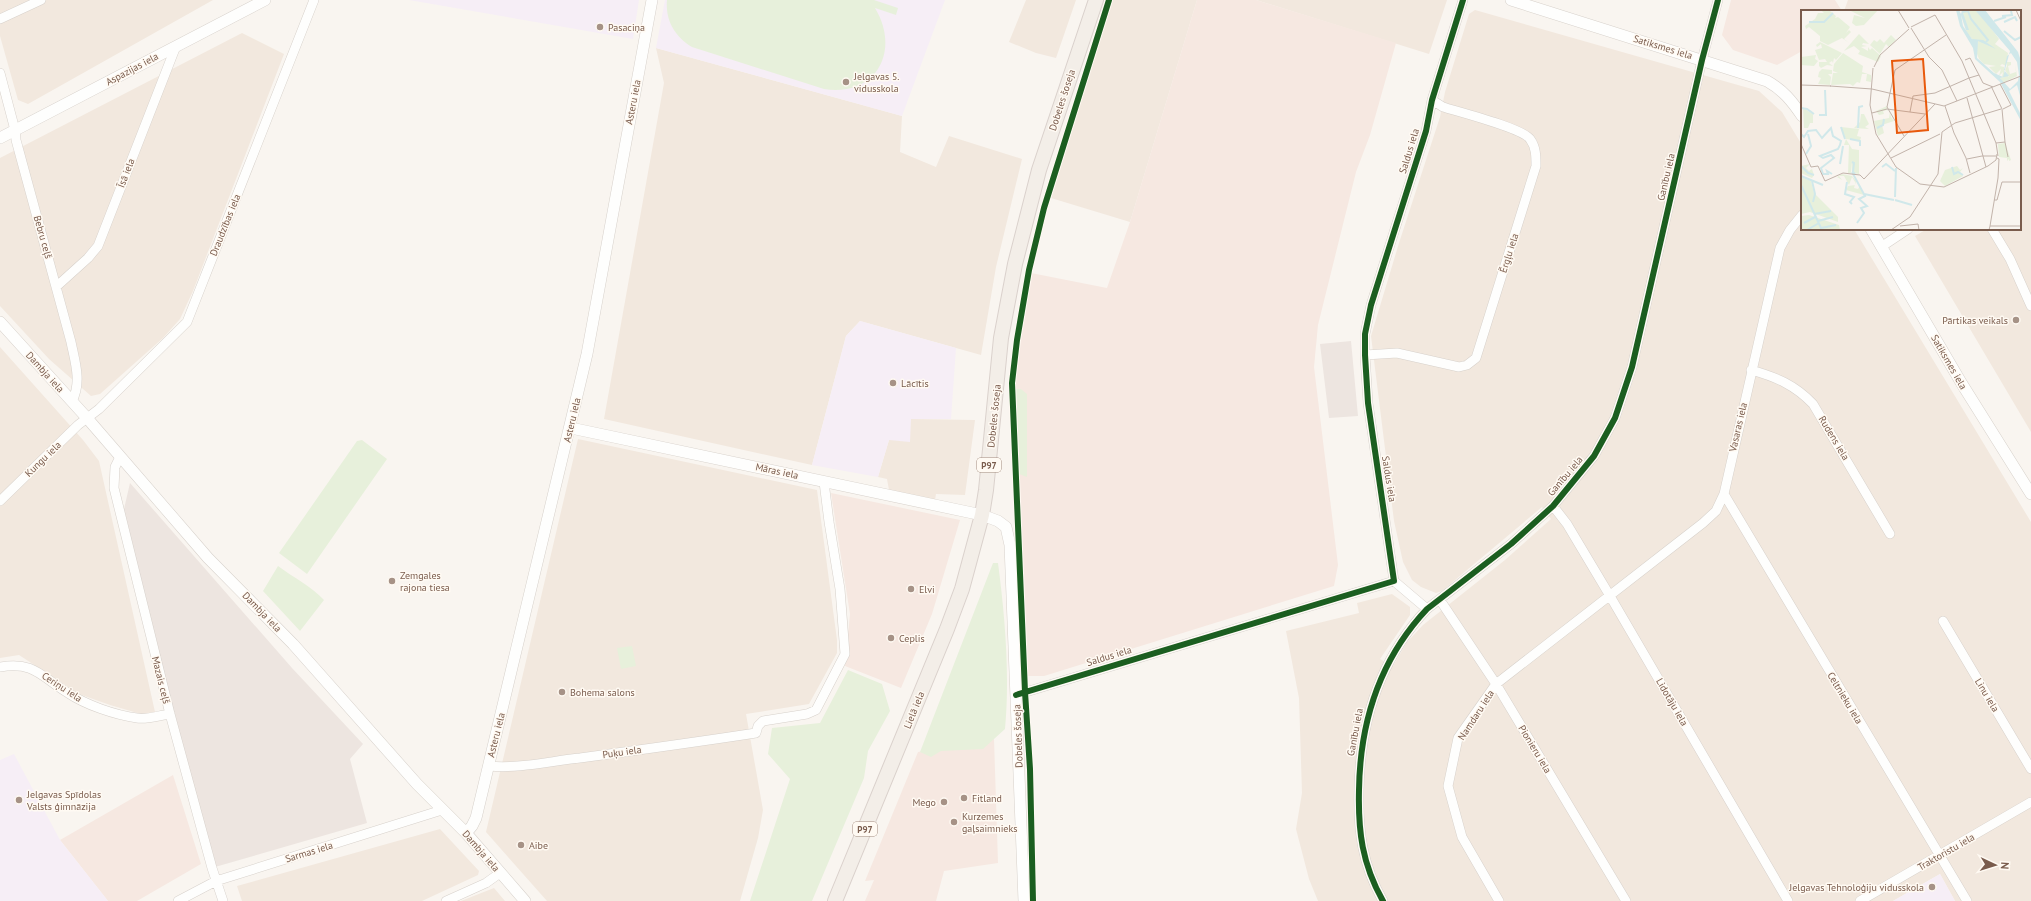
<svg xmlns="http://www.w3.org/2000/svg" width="2031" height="901" font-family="'PT Sans',sans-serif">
<rect width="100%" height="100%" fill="#f9f5f0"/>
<!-- residential -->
<path fill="#f2e8de" d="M0,0H213L28,104L18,100L0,36Z
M1026,0H1076L1056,58L1036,53L1009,42Z
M1112,0H1197L1130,222L1051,198Z
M1256,0H1447L1429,54Z
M1848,0H2031V432L1915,236L1927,229H2020V11H1844Z
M1475,10L1759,91L1782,112L1802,145V229H1854L2031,522V901H1955L1940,874L1893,901H1318L1309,879L1296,829L1302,793L1299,698L1286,631L1359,613L1357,603L1392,594L1410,607V615L1380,659L1393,666L1407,642L1423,625L1505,560L1551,519L1542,507L1442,591L1436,593L1421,587L1412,580L1403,562L1394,521L1371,336L1399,243L1440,117L1445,92L1469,14Z
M242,33L284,54L193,291L180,319L163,338L100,394L91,396L49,359L0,306V158Z
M656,48L902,116L900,152L936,167L949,136L1022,159L996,267L981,355L860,321L846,336L812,465L604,419L664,83Z
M0,347L83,440L99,461L155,712L141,714L110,705L79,694L19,655L0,658Z
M910,419L975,420L965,495L936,494L935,500L889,490L887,479L878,477L889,440Z
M578,439L817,490L837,640V653L809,704L746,714L763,810L758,838L740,901H547L486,832Z
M440,829L479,871L478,875L422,901H242L237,886Z
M494,888L505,901H461Z"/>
<!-- commercial -->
<path fill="#f6e8e1" d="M1197,0H1256L1396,43L1370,135L1356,172L1318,325L1314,367L1338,565L1334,586L1044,676H1028L1018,667L1015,554L1019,487L1015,376L1031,273L1107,288L1130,222Z
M1731,0H1835L1842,11H1802V51L1777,65L1733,50L1722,35Z
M831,493L960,520L932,614L901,688L845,666L850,614Z
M994,739L998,863L944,871L936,901H865L874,880L865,881L918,752Z
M173,775L201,864L137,901H108L60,840Z"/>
<!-- industrial -->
<path fill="#ede5e0" d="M1351,341L1358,416L1329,418L1320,344Z
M130,483L292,668L363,744L350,759L367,823L215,867L121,522Z"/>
<!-- education -->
<path fill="#f6eef6" d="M409,0H639L633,39Z
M665,0H945L902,116L656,48Z
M860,321L956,348L951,419H911L910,442L889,440L878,477L812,465L846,336Z
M14,754L60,840L108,901H0V760Z
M1940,874L1955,901H1893Z"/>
<!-- green -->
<path fill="#e7f0db" d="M667,0H874L898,8L896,15L875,8C901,51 876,97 824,89L692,47C675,37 665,20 667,0Z
M1015,389H1021L1027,394V477L1019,474Z
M362,440L387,459L307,574L279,553L357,441Z
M993,563H998C1005,616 1010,676 1005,729L983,749L941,751L931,757L920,752Z
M278,566C294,578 311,586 324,600L300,631L263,591Z
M632,646L636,666L621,669L617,648Z
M848,670L882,684L890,711L868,751L864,778L812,901H750L790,779L768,754L772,728L820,723Z"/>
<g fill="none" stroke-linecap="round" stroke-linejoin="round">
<defs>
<path id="minor" d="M0,19L41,0
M0,73L15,130L16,140L71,342C75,362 82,382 72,401
M1992,229L2010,259L2031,306
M1881,247L1908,229
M57,286L88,258L98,246L176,46
M1365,355L1397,353L1459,367L1467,365L1476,358L1536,166C1536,156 1536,147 1530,139C1522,128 1459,112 1443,107L1432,100
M1751,370C1776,377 1795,385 1813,404L1890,534
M120,457L115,467L114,488L170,714L212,868L223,901
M1724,494L1967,901
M0,501L78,425L99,409L187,322L314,0
M1553,506L1567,524L1610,596L1788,901
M1394,581L1427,609
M1440,600L1496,684L1626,901
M1943,621L2031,769
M0,667C35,661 41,677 68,693C86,705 115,715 137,718C147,720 160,715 170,714
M1016,695L1394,581L1368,403L1365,355V334L1371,305L1426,131L1432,100L1463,0
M489,766C518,769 551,761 580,758C639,750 697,742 756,733L758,726L763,721L807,714L816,710L845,654L840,589L829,522L824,482
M178,901L216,881L442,810
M446,901L486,883L500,873
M1383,901C1362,864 1358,831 1359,790C1360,722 1380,659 1427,609L1511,544L1553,506L1594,456L1615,418L1632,367L1702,60L1718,0
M1499,901L1462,837L1448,786L1458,738L1496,684L1703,523L1716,511L1724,494L1780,248L1790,230L1802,215
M1860,901L2031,802"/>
<path id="tertiary" d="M1511,0L1767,81C1783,90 1792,101 1802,116
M0,138L265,0
M1871,229L1962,384L2031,494
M0,322L87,418L208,558L293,644L417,784L466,833L525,901
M571,428L982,515L998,521L1006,527L1010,545L1024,901
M466,833L472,826L476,818L587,354L652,0"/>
<path id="primary" d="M835,901L947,629L962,589L982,515L986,490L1001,338L1015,264L1039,170L1096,0"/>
</defs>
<!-- minor casing -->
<use href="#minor" stroke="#d7d1cb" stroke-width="10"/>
<!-- tertiary casing -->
<use href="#tertiary" stroke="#d7d1cb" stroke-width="12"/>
<!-- primary casing -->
<use href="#primary" stroke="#dad1cc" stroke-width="16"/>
<!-- minor -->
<use href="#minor" stroke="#fefefd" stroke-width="9"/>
<!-- tertiary -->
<use href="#tertiary" stroke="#fefefd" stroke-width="11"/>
<!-- primary -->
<use href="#primary" stroke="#f3eee8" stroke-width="14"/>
<defs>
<path id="cycleway" d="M1016,695L1394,581L1368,403L1365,355V334L1371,305L1426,131L1432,100L1463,0
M1033,901L1030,769L1025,692L1012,383L1017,340L1029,270L1044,208L1109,0
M1383,901C1362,864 1358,831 1359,790C1360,722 1380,659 1427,609L1511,544L1553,506L1594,456L1615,418L1632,367L1702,60L1718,0"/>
</defs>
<!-- cycleway casing -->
<use href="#cycleway" stroke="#fffaf3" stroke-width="8"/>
<!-- cycleway -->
<use href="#cycleway" stroke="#1b5e20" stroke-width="6"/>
</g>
<!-- markers -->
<g fill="#a69286" stroke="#fffaf3" stroke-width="1.5">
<circle cx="600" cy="27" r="4"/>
<circle cx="846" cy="82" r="4"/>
<circle cx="2016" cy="320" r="4"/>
<circle cx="893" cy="383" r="4"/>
<circle cx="392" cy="581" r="4"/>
<circle cx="911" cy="589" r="4"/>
<circle cx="891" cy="638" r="4"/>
<circle cx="562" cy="692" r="4"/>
<circle cx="964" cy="798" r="4"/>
<circle cx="19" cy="800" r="4"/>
<circle cx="944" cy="802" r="4"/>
<circle cx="954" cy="822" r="4"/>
<circle cx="521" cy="845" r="4"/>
<circle cx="1932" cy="887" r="4"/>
</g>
<g text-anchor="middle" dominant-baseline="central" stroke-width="3" stroke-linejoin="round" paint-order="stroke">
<!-- shield labels -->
<g fill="#fffaf3" stroke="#a28b7f" stroke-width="1">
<rect x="977" y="458" width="24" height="14" rx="3"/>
<rect x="853" y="822" width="24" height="14" rx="3"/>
</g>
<g font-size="9" font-weight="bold" fill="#7a5c4d">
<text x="989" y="465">P97</text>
<text x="865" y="829">P97</text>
</g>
<!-- poi labels -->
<g font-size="10" fill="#7a5c4d" stroke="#fffaf3" text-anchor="start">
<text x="608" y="27">Pasaciņa</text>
<text x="854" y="76">Jelgavas 5.<tspan x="854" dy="12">vidusskola</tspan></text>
<text x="2008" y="320" text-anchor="end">Pārtikas veikals</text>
<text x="901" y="383">Lācītis</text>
<text x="400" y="575">Zemgales<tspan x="400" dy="12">rajona tiesa</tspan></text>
<text x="919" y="589">Elvi</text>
<text x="899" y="638">Ceplis</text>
<text x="570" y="692">Bohema salons</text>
<text x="27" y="794">Jelgavas Spīdolas<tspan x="27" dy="12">Valsts ģimnāzija</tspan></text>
<text x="972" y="798">Fitland</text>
<text x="936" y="802" text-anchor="end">Mego</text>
<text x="962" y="816">Kurzemes<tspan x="962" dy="12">gaļsaimnieks</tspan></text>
<text x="529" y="845">Aibe</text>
<text x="1924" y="887" text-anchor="end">Jelgavas Tehnoloģiju vidusskola</text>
</g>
<!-- street labels -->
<g font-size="10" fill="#7a5c4d" stroke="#fffaf3">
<text transform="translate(1663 47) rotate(17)">Satiksmes iela</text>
<text transform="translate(132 69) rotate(-28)">Aspazijas iela</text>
<text transform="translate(1062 100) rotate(-72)">Dobeles šoseja</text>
<text transform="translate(633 102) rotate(-79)">Asteru iela</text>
<text transform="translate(1409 151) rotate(-73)">Saldus iela</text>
<text transform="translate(126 173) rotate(-69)">Īsā iela</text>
<text transform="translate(1666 177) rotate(-77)">Ganību iela</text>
<text transform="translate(225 225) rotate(-68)">Draudzības iela</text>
<text transform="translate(43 237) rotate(74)">Bebru ceļš</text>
<text transform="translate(1509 253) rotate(-72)">Ērgļu iela</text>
<text transform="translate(1949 362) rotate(60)">Satiksmes iela</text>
<text transform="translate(45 372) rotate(48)">Dambja iela</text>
<text transform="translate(994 416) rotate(-84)">Dobeles šoseja</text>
<text transform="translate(572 420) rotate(-77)">Asteru iela</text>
<text transform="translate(1738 427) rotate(-77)">Vasaras iela</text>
<text transform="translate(1834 438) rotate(59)">Rudens iela</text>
<text transform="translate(43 459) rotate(-44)">Kungu iela</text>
<text transform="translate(777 471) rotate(12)">Māras iela</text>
<text transform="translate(1565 476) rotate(-50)">Ganību iela</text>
<text transform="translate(1389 479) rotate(81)">Saldus iela</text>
<text transform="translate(262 612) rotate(46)">Dambja iela</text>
<text transform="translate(1109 656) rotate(-17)">Saldus iela</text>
<text transform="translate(161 680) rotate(76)">Mazais ceļš</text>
<text transform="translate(62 687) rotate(33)">Ceriņu iela</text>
<text transform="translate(1987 695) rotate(59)">Linu iela</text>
<text transform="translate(1845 698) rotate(59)">Celtnieku iela</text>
<text transform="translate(1672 702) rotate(60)">Lidotāju iela</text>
<text transform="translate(914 710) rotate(-68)">Lielā iela</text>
<text transform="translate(1476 715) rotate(-57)">Namdaru iela</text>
<text transform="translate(1355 732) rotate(-79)">Ganību iela</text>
<text transform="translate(496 735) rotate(-76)">Asteru iela</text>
<text transform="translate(1018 736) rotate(-92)">Dobeles šoseja</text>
<text transform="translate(1535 749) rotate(59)">Pionieru iela</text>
<text transform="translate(622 752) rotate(-8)">Puķu iela</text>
<text transform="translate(481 851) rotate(49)">Dambja iela</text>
<text transform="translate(309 852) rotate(-17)">Sarmas iela</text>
<text transform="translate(1946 852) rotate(-30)">Traktoristu iela</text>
</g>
</g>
<!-- overview -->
<g transform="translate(1801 10)">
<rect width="220" height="220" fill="#f9f5f0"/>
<path d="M20,0L29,1L35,6L34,8L37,7L49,17L45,23L48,20L50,22L43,29L48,33L41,28L27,35L19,31V26L8,17L5,19L4,16L14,9L17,3H23ZM48,0H77L63,15L55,16L51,13L53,5L64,8ZM158,0L163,13L161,0H174L186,13L198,29L194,34L207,43L205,56L201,54L199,56L203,57V63L208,67L204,60L206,56V52H210V55L207,56L209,64L215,62L214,54L216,66L202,73L199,68L203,67H201L202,62L198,66L200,59L195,64L188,57L195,56L183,54L178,49L175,41L177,31H173L166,23ZM58,24L68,34L62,33L61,35L66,36L60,37L67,41V37L69,40L71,38L80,46L77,52L57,44L59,41L53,36L43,41ZM90,25L95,30L88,37L85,34L79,44L69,35L73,30L76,32L79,29L83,33ZM19,32L41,43L35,50L33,48L32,53L31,51L28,53L32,56L26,55L20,58L18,56V52H26L24,49L18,50L14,40L21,38L20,34L16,37L15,35ZM42,43L62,56L61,62L70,65V72L65,71L66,64H61L59,73L56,72L52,76L49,74L30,75L32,63H37L32,61L33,54ZM15,45L14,49L17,51L13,56L0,55V47ZM21,59L31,60V64H27L30,67L29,75L17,74L20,68L17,67L18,62ZM86,96V99L87,100L89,103L90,107L93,111L81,115L83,123L77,126L73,111L88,108L89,102L86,100L82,101L83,104L78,105L75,101ZM2,98L12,104V113H9L7,118H3ZM60,104H63L68,114L64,117L68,119L53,118L59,112ZM40,117L58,119L56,126L60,127L59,131L45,129L51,139L58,140V164L51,163V151L50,163H47L48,135H43L45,129ZM204,133L210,150L208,151V149L206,151V148L198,147L197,134ZM9,154L5,158L8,161L11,159L13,165L11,168L0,163V156ZM156,156L159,160L162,158L159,162L162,166L144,176L139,171L144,160ZM41,164L51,166L55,171L53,178L57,179L59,176L63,185L45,180L47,176L54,175V172L51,167L48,175L43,166H38L41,170L36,167ZM0,167L10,171L13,183L37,207V212L9,202L0,204ZM8,205L38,215L39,220H0V206Z" fill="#e7f0db"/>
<path d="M155,0H158L160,4L161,0L168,20H165L160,5L162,16L171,29L182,30L195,39L177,31L176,48L193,63L202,67L209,41L174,0H184L217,42L220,51V89L216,75L208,81L220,105V111L199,72L174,49L172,38L159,16ZM210,43L216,52L218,65L217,71L209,79L199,68L208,66L203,60L206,46Z" fill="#d0e8ea" fill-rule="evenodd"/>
<path fill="none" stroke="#d0e8ea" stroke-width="2" d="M161,2L167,1L170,9L187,30L185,32M201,6L211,5L210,1M193,11L205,7M8,12H23L32,3M203,12L214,7L216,11M203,21L214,30L220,27M0,98L6,99L13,104M18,105H25L24,80M40,117L44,129M57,118L58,97L62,96M76,118L82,115L83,109M0,124L3,127L7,121L15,120L21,128L30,118L32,126L40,131L39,135L37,139L19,146L22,148L30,145L33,148L20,158L22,164H27L26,161L31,164M49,129L59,131V136M5,144L10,136L7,124M51,152L53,153L52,162L54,164M39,154L42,136M0,156L7,163L13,165M81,157L85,154L94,161M151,157L153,164L157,162L162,165M51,162L64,186L58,189L66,196L60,198L63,203L56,213M0,166L22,175M11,171L14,184L12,192M46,172L44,184L53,187L49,192L51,194M0,175L20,218L35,215M63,184L93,190M94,187L95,158M94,190L111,195M13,204L30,201M17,211L32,207M3,213L14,207M6,220L18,213"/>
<path fill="none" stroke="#c2b3aa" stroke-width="1" d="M97,0L108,18M215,0L220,11M110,17L134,5L161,51L195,133L197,146M110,18L128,47L141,60L156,91M164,50L169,48L178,65M73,57L79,45L108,19M72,58L69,95L75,124L95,157L119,174L143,177L187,156L195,150L196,144M168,68L178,65L182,73L192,77M199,74L210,95L202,99M0,75L30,76M29,76L71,79L143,96L220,66M191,78L201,99L204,132L195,133M166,88L185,157M144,96L153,123L165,148L169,163M109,102L112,86L134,83L168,68M71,103L86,99L124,104M103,126L86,97L94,60L145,25M204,132L207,147M0,134L10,157L17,156L24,171L42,163L59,165L63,169L134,94M90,148L139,124M166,149L181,146H195M193,190H196L201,172H220M99,216L117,214L118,220M189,216L197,168L198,149L196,148M90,220L109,207L137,164L141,122L154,113L200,99M188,220L189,216H220"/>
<path fill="#e8590c" fill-opacity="0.15" stroke="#e8590c" stroke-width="2" d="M122,49L127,120L96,123L91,51Z"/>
<rect width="220" height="220" fill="none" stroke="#7a5c4d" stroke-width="2"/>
</g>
<!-- north arrow -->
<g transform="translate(1995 865) rotate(94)" stroke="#fffaf3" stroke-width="3" paint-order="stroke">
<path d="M0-3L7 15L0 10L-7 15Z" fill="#7a5c4d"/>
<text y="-6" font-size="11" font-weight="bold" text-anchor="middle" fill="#7a5c4d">N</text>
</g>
</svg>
